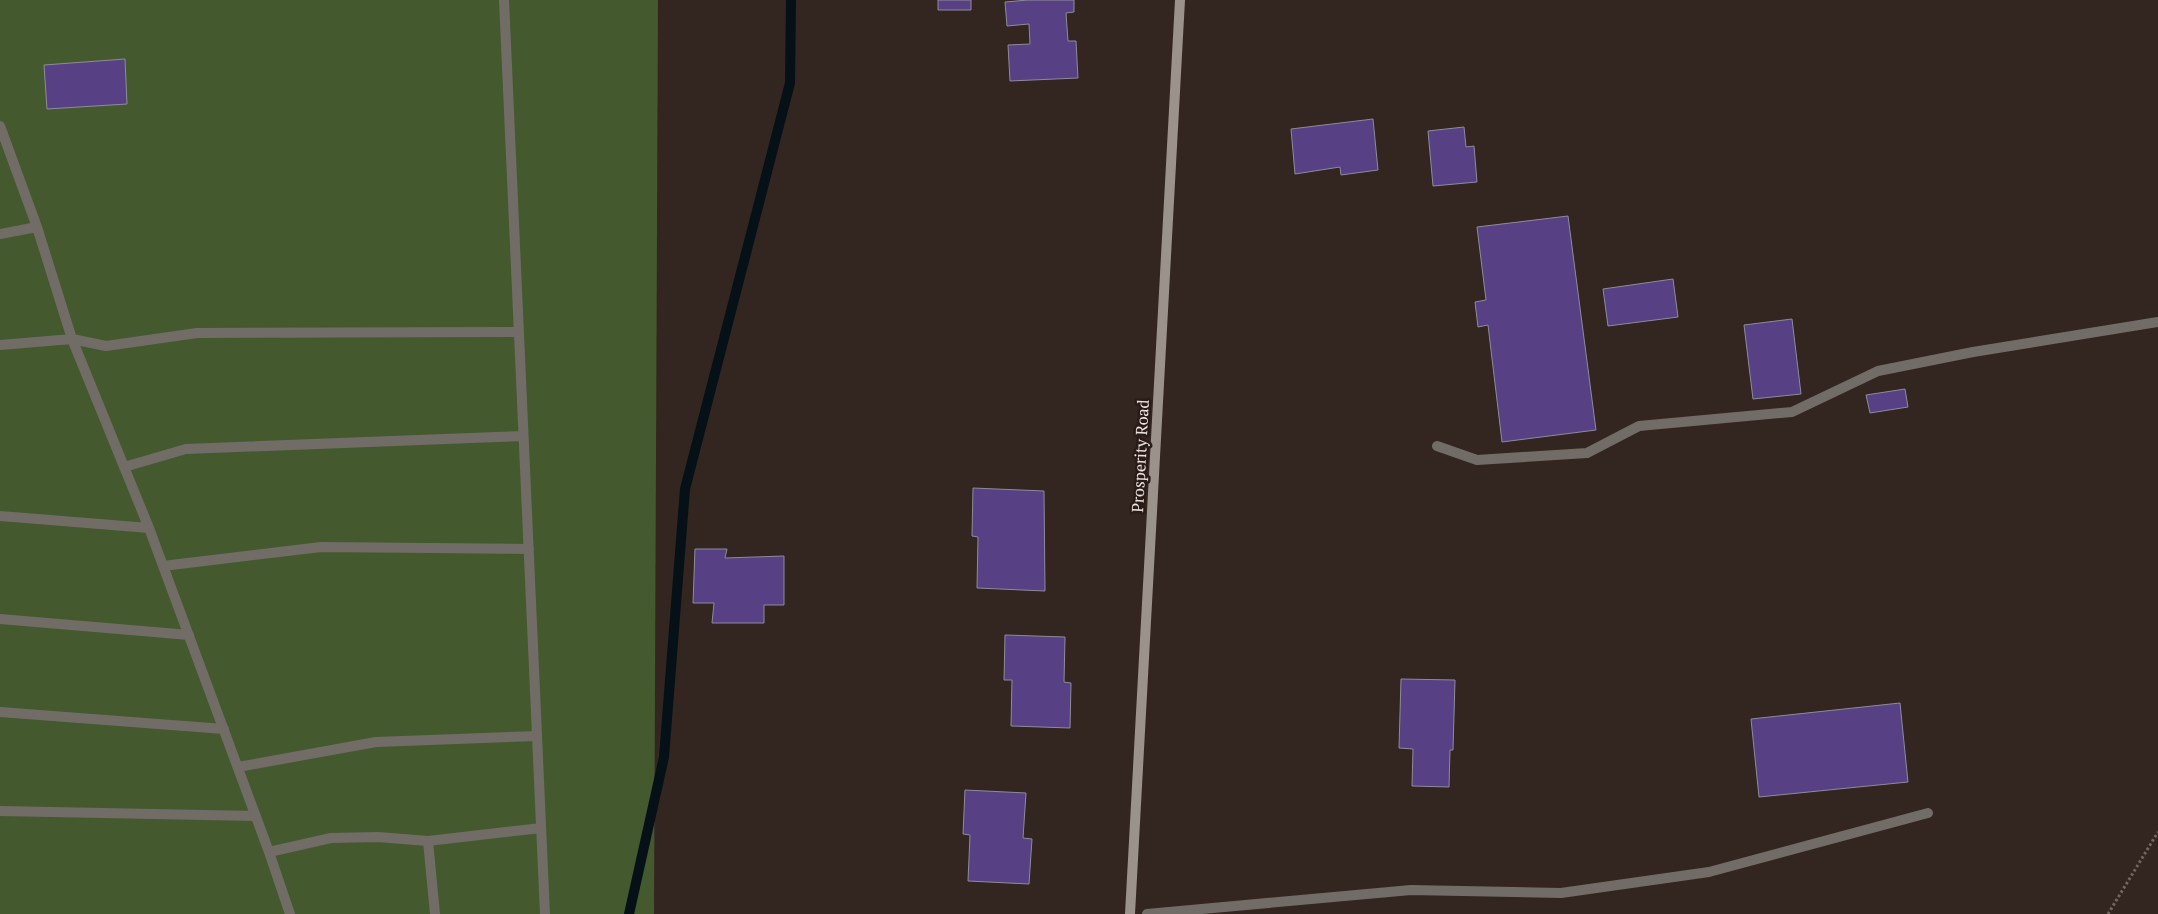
<svg xmlns="http://www.w3.org/2000/svg" width="2158" height="914" font-family="'PT Serif',serif">
<rect width="100%" height="100%" fill="#332520"/>
<!-- green -->
<path fill="#45592f" d="M0,0H658L654,914H0Z"/>
<g fill="none" stroke-linecap="round" stroke-linejoin="round">
<!-- stream -->
<path stroke="#051117" stroke-width="10" d="M629,914L664,757L685,489L790,83L791,0"/>
</g>
<!-- building -->
<path fill="#584085" stroke="#8f8b9a" d="M938,0H971V10H938Z
M1028,0H1074V12L1066,13L1068,41H1076L1078,78L1010,81L1008,45L1030,44L1029,24L1007,26L1005,2Z
M125,59L127,104L47,109L44,65Z
M1373,119L1378,170L1341,175L1340,167L1295,174L1291,129Z
M1464,127L1466,147L1474,146L1477,182L1433,186L1428,131Z
M1568,216L1596,430L1502,442L1488,325L1478,327L1475,302L1486,300L1477,227Z
M1673,279L1678,317L1608,326L1603,289Z
M1792,319L1801,394L1753,399L1744,325Z
M1905,389L1908,407L1870,413L1866,395Z
M973,488L1044,491L1045,591L977,588L978,537L972,536Z
M695,549H727L725,558L784,556V605H764V623H712L714,603H693Z
M1005,635L1065,637L1064,682L1071,683L1070,728L1011,726L1012,680H1004Z
M1401,679L1455,680L1453,750H1450L1449,787L1412,786L1413,749L1399,748Z
M1900,703L1908,782L1759,797L1751,719Z
M965,790L1026,793L1023,838L1032,839L1029,884L968,881L970,835L963,834Z"/>
<g fill="none" stroke-linecap="round" stroke-linejoin="round">
<!-- path -->
<path stroke="#726661" stroke-width="3" stroke-dasharray="2.5 2.5" stroke-linecap="butt" d="M2108,914L2158,832"/>
<!-- lane -->
<path stroke="#726c67" stroke-width="10" d="M504,0L545,914
M0,126L37,227L72,339L149,528L269,852L290,914
M0,234L37,227
M0,345L72,339L106,346L197,333L519,332
M1437,446L1477,460L1587,453L1639,426L1792,412L1878,371L1973,352L2158,322
M124,467L186,449L523,436
M0,516L149,528
M163,566L321,547L529,549
M0,619L189,635
M0,712L224,729
M238,767L376,742L537,736
M0,811L256,816
M269,852L331,838L378,837L428,841
M435,914L428,841L541,828
M1147,914L1411,890L1561,893L1709,872L1928,813"/>
<!-- secondary -->
<path stroke="#9b928b" stroke-width="10" d="M1130,914L1180,0"/>
</g>
<g text-anchor="middle" dominant-baseline="central" stroke-width="5" stroke-linejoin="round" paint-order="stroke">
<!-- street labels -->
<g font-size="16" fill="#ece3df" stroke="#291c17">
<text transform="translate(1140 456) rotate(-87)">Prosperity Road</text>
</g>
</g>
</svg>
